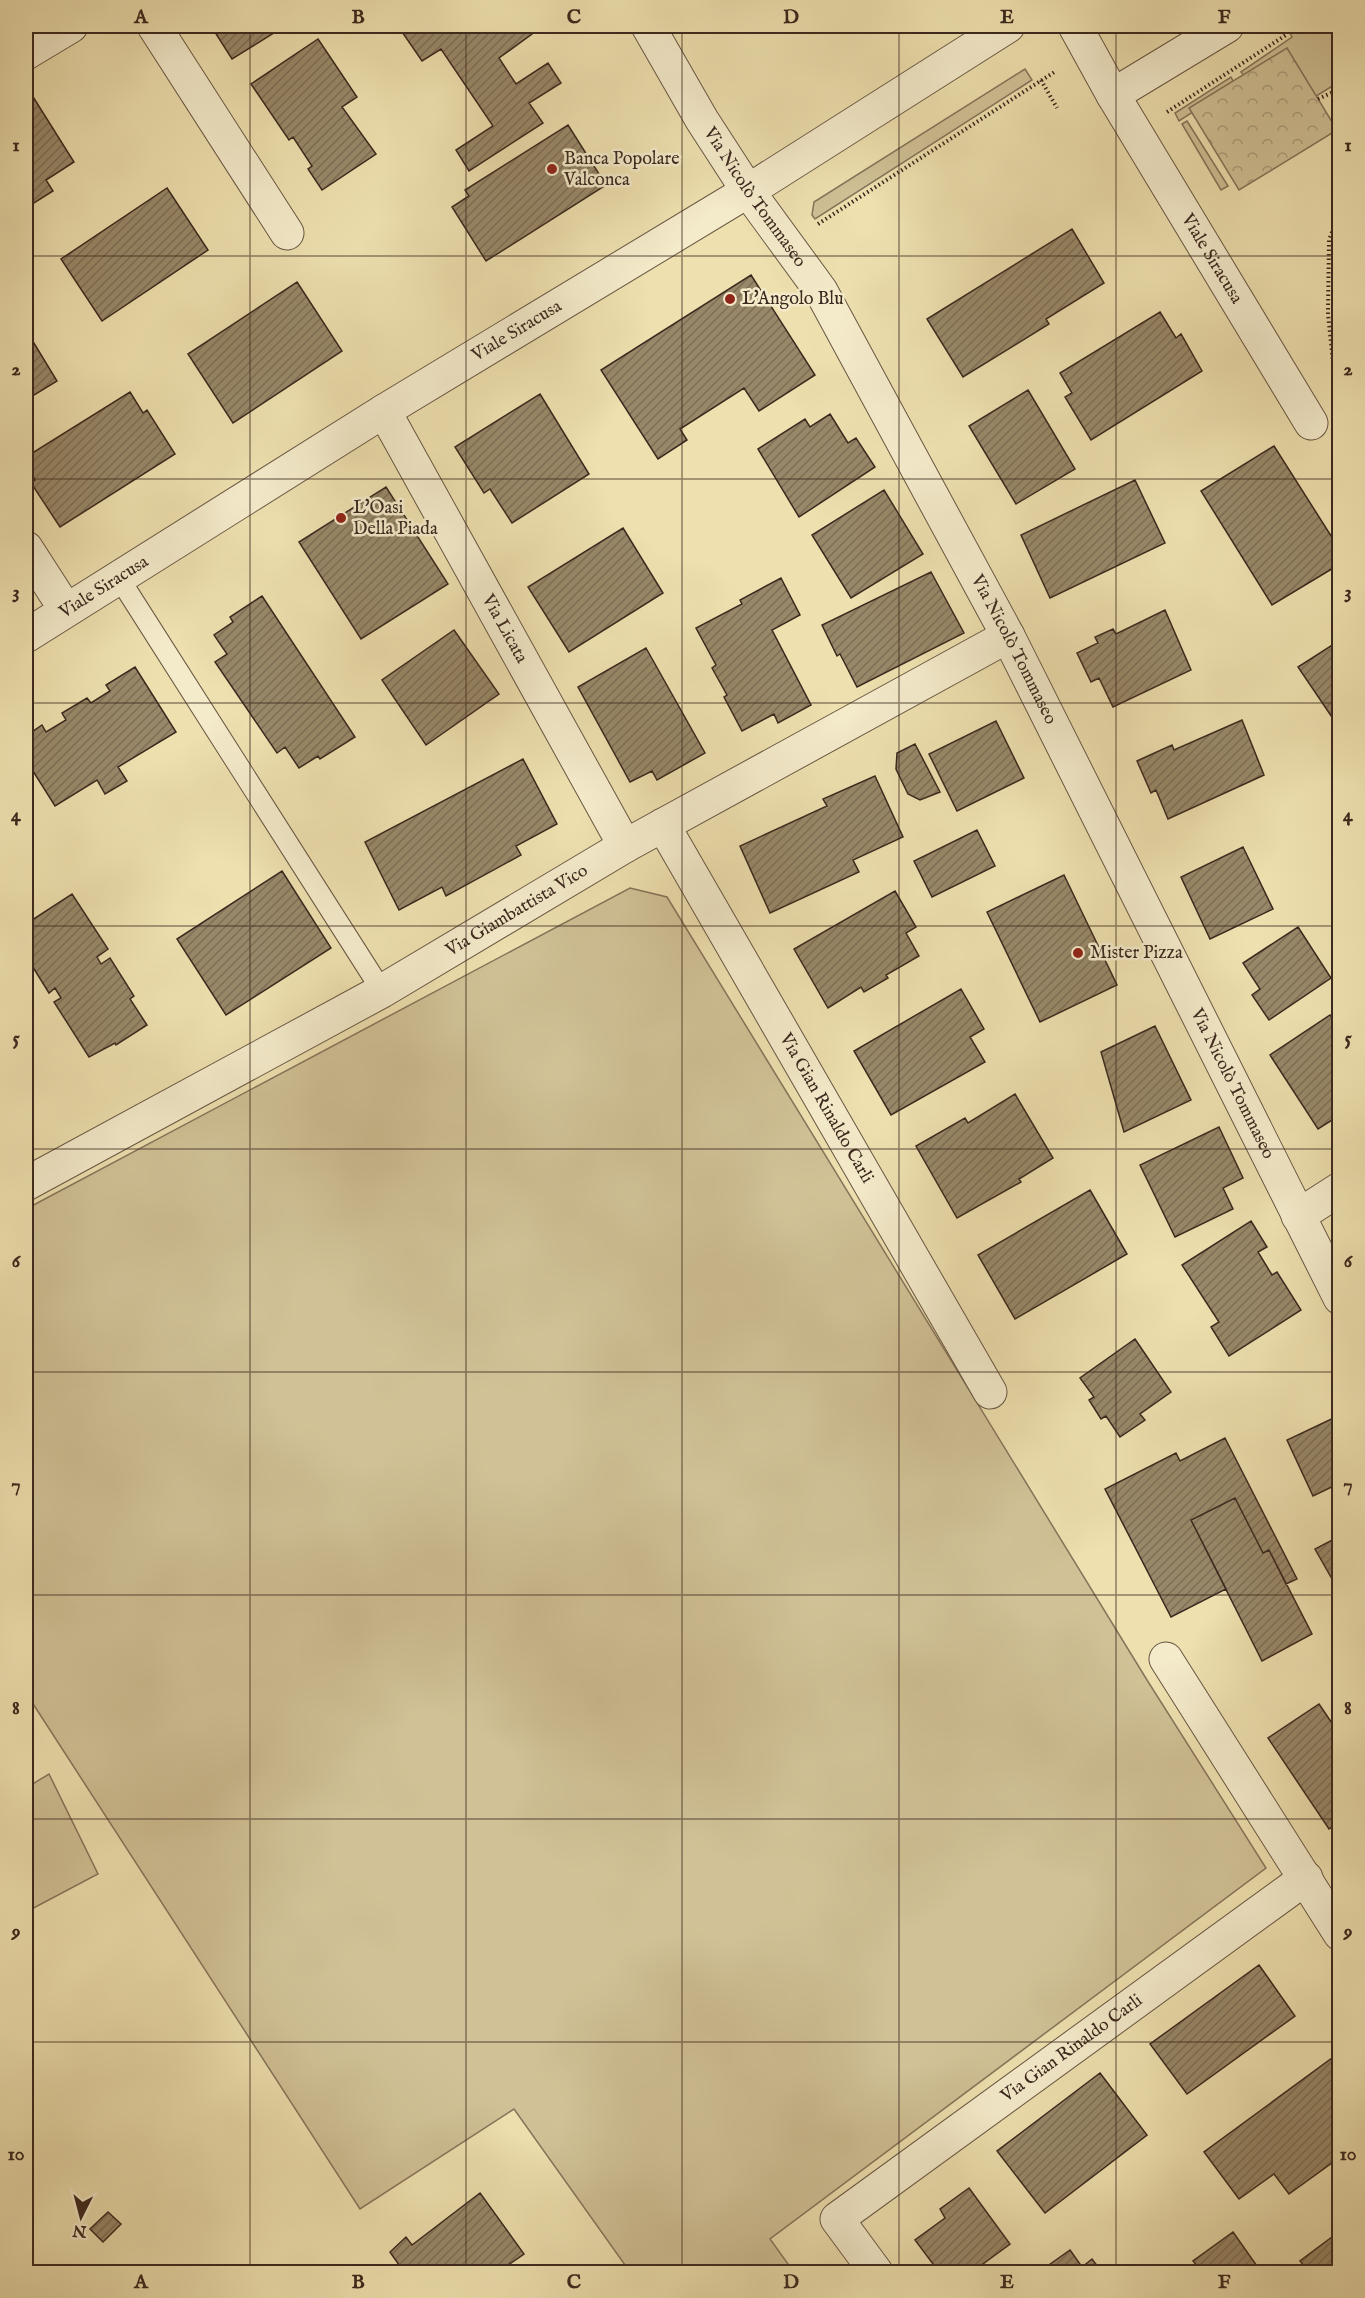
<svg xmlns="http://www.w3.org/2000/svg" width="1365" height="2298" font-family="'IM FELL English',serif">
<defs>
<pattern id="forest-crowns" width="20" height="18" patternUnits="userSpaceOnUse" patternTransform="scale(1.5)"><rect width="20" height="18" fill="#d0c196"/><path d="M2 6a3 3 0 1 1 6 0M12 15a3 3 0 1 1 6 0" fill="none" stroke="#aa9d7a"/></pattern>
<pattern id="building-hatch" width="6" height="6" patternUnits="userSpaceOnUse" patternTransform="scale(1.5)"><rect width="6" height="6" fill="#988869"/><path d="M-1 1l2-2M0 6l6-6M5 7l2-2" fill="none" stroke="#7d6f56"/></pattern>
</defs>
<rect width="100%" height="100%" fill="#eee0af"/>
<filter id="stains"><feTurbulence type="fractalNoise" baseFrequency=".00333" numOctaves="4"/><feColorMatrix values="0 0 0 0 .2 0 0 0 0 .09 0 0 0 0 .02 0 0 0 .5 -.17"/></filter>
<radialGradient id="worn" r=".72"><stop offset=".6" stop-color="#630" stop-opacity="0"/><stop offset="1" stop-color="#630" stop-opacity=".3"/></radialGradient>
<!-- green -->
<path fill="#d0c196" stroke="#86745a" stroke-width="1.5" d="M1293,26H1339V82L1305,103L1246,78L1241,72L1292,37L1287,28Z
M1025,69L1032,80L815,219L812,215L814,202Z
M1231,77L1235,85L1179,121L1175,113Z
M1187,121L1228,186L1221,190L1182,124Z
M630,888L667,897L1147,1680L1266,1868L770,2239L793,2271L792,2272H630L514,2109L360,2209L26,1693V1209Z
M49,1774L98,1874L26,1912V1788Z"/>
<!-- forest -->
<path fill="url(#forest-crowns)" stroke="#86745a" stroke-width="1.5" d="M1287,48L1337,130L1239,190L1189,108Z"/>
<!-- building -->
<path fill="url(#building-hatch)" stroke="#3b281e" stroke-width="1.5" d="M211,26H285L232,59Z
M398,26H543L499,58L516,84L548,63L561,83L529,103L543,123L469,171L456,150L493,126L441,49L422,61Z
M318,39L357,97L342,107L376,154L322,190L308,169L312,166L293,137L289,140L251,84Z
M30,92L74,162L46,180L53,191L26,208V94Z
M568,125L606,185L486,261L452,207L469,196L465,190Z
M167,188L208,250L102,321L61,259Z
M1072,229L1104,283L1046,319L1049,324L963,377L927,319Z
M751,275L815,375L759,411L744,388L680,429L687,440L658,459L601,370Z
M297,282L342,351L233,423L188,354Z
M1160,312L1176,338L1181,334L1202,371L1091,440L1065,397L1072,393L1060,373Z
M26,330L57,381L26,400Z
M1028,390L1075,469L1016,504L969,426Z
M130,392L143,413L147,410L175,454L60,527L31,483L35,480L26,465V457Z
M540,394L589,474L512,523L490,489L484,493L455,447Z
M830,414L848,443L856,438L875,467L799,517L758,449L805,419L810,427Z
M1274,446L1340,550V564L1272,605L1201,491Z
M1135,480L1165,543L1050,598L1021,535Z
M386,487L448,584L361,639L299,542Z
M884,490L923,554L851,598L812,535Z
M623,528L663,593L569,652L528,587Z
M931,572L964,633L857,687L840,654L837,656L822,625Z
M781,578L800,615L772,630L811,705L778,723L774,714L742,731L724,697L727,695L712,668L716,665L696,628L742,604L740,600Z
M262,596L355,737L320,759L318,756L299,768L285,747L277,753L215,662L227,654L214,635L233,622L230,617Z
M1165,610L1191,670L1113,707L1099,678L1091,682L1077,653L1098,643L1095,637L1113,629L1116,634Z
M454,630L499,694L426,745L382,680Z
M1340,640V729L1298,667Z
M646,648L705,753L657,780L652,771L630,782L578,687Z
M135,667L176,732L118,767L127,781L105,794L97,780L55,806L26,760V736L42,725L46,732L66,720L62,713L87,698L91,703L110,691L106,685Z
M1242,720L1264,775L1168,819L1156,790L1151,793L1137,761L1172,745L1174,750Z
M996,721L1024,778L957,811L929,754Z
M915,744L940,792L920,800L908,794L896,769L897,753Z
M523,759L557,824L516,846L521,855L446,896L442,887L399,910L365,842Z
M875,776L903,837L853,860L859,872L770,913L740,846L827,806L823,799Z
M977,830L995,866L932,897L914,861Z
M1243,847L1273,909L1210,939L1181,877Z
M282,871L331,948L226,1015L177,939Z
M1064,875L1117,985L1040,1022L987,912Z
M895,891L916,927L906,933L919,956L886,975L888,978L864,992L861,987L828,1008L794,949Z
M72,894L108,949L97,957L101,964L110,958L134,996L130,999L147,1025L116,1045L115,1043L89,1057L54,1002L61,998L55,988L49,993L26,956V924Z
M1298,927L1331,978L1269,1020L1252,995L1260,989L1243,963Z
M961,989L984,1029L970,1037L985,1062L891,1115L854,1051Z
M1330,1015L1340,1028V1115L1318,1129L1270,1055Z
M1155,1026L1191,1100L1124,1132L1101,1052Z
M1015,1094L1053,1158L1019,1179L1021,1182L957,1218L916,1146L965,1118L968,1123Z
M1219,1127L1243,1178L1223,1188L1233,1209L1175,1237L1140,1165Z
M1090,1190L1127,1254L1015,1319L978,1255Z
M1251,1221L1267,1247L1258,1252L1272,1275L1277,1272L1301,1310L1229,1356L1211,1327L1219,1322L1182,1265Z
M1135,1339L1171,1392L1140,1414L1145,1420L1120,1437L1106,1416L1101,1419L1089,1400L1094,1397L1080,1378Z
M1340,1415V1483L1313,1496L1287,1440Z
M1225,1438L1297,1579L1286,1584L1269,1550L1263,1553L1235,1498L1191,1520L1226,1589L1171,1617L1105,1489L1176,1453L1180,1461Z
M1235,1498L1263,1553L1269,1550L1312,1634L1262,1661L1191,1520Z
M1340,1536V1593L1315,1549Z
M1319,1704L1340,1735V1822L1329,1829L1268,1738Z
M1259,1965L1295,2016L1187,2094L1150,2044Z
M1332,2058L1340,2068V2157L1289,2194L1274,2174L1239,2199L1204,2152Z
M1100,2073L1147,2135L1045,2213L997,2151Z
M969,2188L1010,2244L972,2272H939L915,2240L945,2218L940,2209Z
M480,2193L524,2254L498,2272H404L390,2252L406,2237L412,2245Z
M108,2212L121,2224L103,2242L90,2229Z
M1340,2231V2272H1309L1300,2261Z
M1233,2232L1257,2266L1248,2272H1202L1193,2261Z
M1070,2250L1082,2267L1092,2259L1102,2272H1039Z"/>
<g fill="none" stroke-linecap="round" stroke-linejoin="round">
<defs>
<path id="service" d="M119,578L382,991"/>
<g id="minor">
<path d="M154,26L287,233"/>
<path id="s1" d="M648,26L702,120L748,191L821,291L1008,636L1340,1298"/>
<path id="s2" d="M1075,26L1113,95L1311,423"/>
<path d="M26,53L71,26"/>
<path d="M1113,95L1227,26"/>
<path id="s3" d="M384,411L625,846"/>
<path d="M26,548L66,610"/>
<path id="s4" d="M663,825L990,1392"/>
<path id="s5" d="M26,1184L382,991L625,846L1008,636"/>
<path d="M1298,1216L1340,1189"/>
<path d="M1166,1659L1340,1934"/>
<path id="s6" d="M876,2272L837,2219L1306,1878"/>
</g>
<g id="tertiary">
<path id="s7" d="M26,636L384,411L748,191L1008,26"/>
</g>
</defs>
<!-- service casing -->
<use href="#service" stroke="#685642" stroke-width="22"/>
<!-- minor casing -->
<use href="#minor" stroke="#685642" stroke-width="35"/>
<!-- tertiary casing -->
<use href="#tertiary" stroke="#685642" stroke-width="35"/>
<!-- path -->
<path stroke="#3b281e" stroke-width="4" stroke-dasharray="1.5 3" stroke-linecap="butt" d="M1041,80L1057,108
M1318,99L1340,89
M1167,112L1286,35L1279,26
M818,224L1056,71
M1336,390L1328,314L1329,240L1340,211"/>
<!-- service -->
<use href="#service" stroke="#f4ebcb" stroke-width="20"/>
<!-- minor -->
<use href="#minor" stroke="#f4ebcb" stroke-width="33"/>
<!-- tertiary -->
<use href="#tertiary" stroke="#f4ebcb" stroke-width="33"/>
</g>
<!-- grid -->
<path fill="none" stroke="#3b281e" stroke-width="1.5" stroke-opacity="0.55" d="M250,26V2272M466,26V2272M682,26V2272M899,26V2272M1116,26V2272M26,256H1340M26,479H1340M26,703H1340M26,926H1340M26,1149H1340M26,1372H1340M26,1595H1340M26,1819H1340M26,2042H1340"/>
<!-- markers -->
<g fill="#8f2418" stroke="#f4ebcb" stroke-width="2">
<circle cx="552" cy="169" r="6"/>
<circle cx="730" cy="299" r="6"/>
<circle cx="341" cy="518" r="6"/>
<circle cx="1078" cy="953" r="6"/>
</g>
<g text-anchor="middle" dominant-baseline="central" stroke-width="5" stroke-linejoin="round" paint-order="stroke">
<!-- poi labels -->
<g font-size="18" fill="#3b281e" stroke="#f4ebcb" text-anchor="start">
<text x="564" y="159">Banca Popolare<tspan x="564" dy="21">Valconca</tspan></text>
<text x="742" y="299">L'Angolo Blu</text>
<text x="353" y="508">L'Oasi<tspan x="353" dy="21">Della Piada</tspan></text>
<text x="1090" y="953">Mister Pizza</text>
</g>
<!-- street labels -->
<g font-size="18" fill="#3b281e" stroke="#f4ebcb">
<text stroke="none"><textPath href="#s1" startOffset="202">Via Nicolò Tommaseo</textPath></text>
<text stroke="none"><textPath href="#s2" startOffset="270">Viale Siracusa</textPath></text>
<text stroke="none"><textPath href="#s7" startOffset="578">Viale Siracusa</textPath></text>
<text stroke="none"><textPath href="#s7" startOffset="92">Viale Siracusa</textPath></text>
<text stroke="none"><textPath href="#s3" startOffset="249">Via Licata</textPath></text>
<text stroke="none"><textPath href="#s1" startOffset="724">Via Nicolò Tommaseo</textPath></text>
<text stroke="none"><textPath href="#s5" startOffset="562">Via Giambattista Vico</textPath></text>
<text stroke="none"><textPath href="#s1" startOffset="1210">Via Nicolò Tommaseo</textPath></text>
<text stroke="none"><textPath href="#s4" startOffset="327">Via Gian Rinaldo Carli</textPath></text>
<text stroke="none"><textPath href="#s6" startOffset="356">Via Gian Rinaldo Carli</textPath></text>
</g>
</g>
<!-- margin -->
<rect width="1365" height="2298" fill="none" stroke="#eee0af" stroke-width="66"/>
<!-- north arrow -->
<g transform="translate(81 2217) rotate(186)" stroke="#f4ebcb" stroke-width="4.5" paint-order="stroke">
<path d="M0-4.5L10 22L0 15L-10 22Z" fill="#3b281e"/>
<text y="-9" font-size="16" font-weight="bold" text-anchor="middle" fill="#3b281e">N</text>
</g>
<rect x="33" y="33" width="1299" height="2232" fill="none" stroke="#3b281e" stroke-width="2"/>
<g font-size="20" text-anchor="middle" font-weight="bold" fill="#3b281e">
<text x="141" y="23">A</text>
<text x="358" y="23">B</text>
<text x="574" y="23">C</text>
<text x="791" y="23">D</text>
<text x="1007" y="23">E</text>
<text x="1224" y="23">F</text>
<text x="16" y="151">1</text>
<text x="1348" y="151">1</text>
<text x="16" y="375">2</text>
<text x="1348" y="375">2</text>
<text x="16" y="598">3</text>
<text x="1348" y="598">3</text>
<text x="16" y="821">4</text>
<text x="1348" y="821">4</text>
<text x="16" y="1044">5</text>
<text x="1348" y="1044">5</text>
<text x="16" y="1267">6</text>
<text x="1348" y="1267">6</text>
<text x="16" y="1491">7</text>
<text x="1348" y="1491">7</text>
<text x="16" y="1714">8</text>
<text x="1348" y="1714">8</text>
<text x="16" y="1937">9</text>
<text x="1348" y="1937">9</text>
<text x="16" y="2160">10</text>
<text x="1348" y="2160">10</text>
<text x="141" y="2288">A</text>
<text x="358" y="2288">B</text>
<text x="574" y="2288">C</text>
<text x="791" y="2288">D</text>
<text x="1007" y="2288">E</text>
<text x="1224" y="2288">F</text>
</g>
<rect width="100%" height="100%" filter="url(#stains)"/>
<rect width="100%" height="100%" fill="url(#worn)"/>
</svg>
